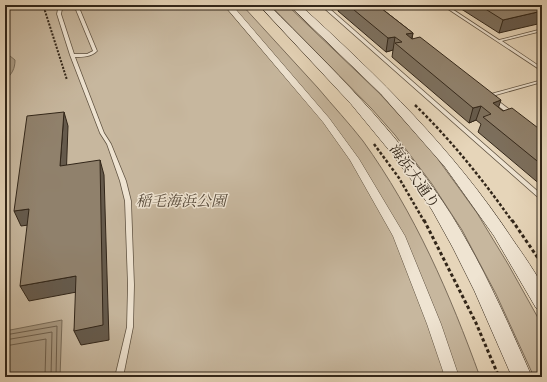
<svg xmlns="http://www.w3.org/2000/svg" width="547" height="382" font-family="'EB Garamond','Noto Serif JP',serif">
<rect width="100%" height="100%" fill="#e6d5b9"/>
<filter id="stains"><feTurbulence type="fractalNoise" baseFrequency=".005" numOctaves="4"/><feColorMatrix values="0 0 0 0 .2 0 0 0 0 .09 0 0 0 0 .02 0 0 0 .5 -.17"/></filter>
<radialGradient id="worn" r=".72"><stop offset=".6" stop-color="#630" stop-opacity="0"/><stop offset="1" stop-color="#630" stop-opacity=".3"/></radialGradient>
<!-- green -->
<path fill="#c7b79e" stroke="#7c6e5c" d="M5,5H242C267,33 293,60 318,88C333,106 349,123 363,141C415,213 450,294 480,377H5Z
M270,5H287L380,94L432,151L477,213L508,264L542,325V377H534L496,294L462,230L432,184L395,135L371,108Z"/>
<!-- water -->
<path fill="#a99a83" stroke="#796c59" d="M5,52L15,60C15,69 12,74 5,80Z
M62,320L60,377H5V331Z"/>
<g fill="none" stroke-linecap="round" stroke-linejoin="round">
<!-- shore -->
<path stroke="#6e604e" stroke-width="1" d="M5,335L57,326L56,377
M5,340L52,332L51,377
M5,346L46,339L45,377"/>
<defs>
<path id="lane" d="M57,5H61L62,9L61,14L74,54H87L93,51L74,5H78L97,51C91,57 83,57 75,57L104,133L111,144L126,181L131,201L134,285L133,327L123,377H115L127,327L128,285L125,201L120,181L107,144L100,133L70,55L57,14L58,9Z
M340,5H347L330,9L542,195V200L540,199L325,9Z
M398,5H405L377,11L375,10Z
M442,5H446L499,40L542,29V31L502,41L542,68V71Z
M542,80V82L489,97L487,96V95Z
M493,100H497L514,113V115H510L493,102Z"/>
<path id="street" d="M224,5H232L329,118L359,159L405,236L441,324L459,377H445L427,324L393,236L350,160L323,122Z"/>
<path id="secondary" d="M259,5H269C331,67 394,129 443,202C479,256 506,318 532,377H512L474,290L453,248L432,210L413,182L393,155L351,104Z
M289,5H300C379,77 454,150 513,240C520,250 539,277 542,286C544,293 542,303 542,311L536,308L494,236L445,167L381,94Z"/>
</defs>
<!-- lane casing -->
<use href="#lane" stroke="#5f5241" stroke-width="1.5"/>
<!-- street casing -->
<use href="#street" stroke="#5f5241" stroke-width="1"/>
<!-- secondary casing -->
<use href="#secondary" stroke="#322619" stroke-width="1"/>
<!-- path-far2 -->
<path stroke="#322619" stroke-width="2" stroke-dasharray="2 1.5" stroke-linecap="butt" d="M50,5L45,11L67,80"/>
<!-- path-far1 -->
<path stroke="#322619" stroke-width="2.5" stroke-dasharray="3 2" stroke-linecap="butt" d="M415,105C452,141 483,180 512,221
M374,144L399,178L424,221"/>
<!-- path -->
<path stroke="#322619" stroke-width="3" stroke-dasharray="3.5 2.5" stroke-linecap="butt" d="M424,220L476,323L499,377
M512,220L542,264"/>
<!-- lane -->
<use href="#lane" fill="#efe4d2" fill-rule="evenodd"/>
<!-- street -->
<use href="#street" fill="#efe4d2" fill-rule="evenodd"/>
<!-- secondary -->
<use href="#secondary" fill="#efe4d2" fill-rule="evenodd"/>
</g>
<!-- wall -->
<path fill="#7c6f5d" stroke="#322619" d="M338,5H377L413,33L412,39L503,111L542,131V186L478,132L481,124L476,120L469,123L392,57L393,50L386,52L338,11Z
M455,5H542L499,33Z"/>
<!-- shaded-wall -->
<path fill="#655a4c" stroke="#322619" d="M542,11V23L499,33L503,20Z
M413,33L410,46L406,34Z
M395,37L393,50L386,52L388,38Z
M501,100L496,115L493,103Z
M481,106L476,120L469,123L473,108Z
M64,112L68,126L66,181L60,166Z
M100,160L104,175L109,340L81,345L74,331Z
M29,209L36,224L21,226L14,211Z
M76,276L82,291L29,301L20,286Z"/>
<!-- building -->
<path fill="#90816c" stroke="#322619" d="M348,5H377L413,33L406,34L412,39L420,37L501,100L493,103L503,111L512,108L542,131V165L483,117L491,114L481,106L473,108L395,43L402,42L395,37L388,38Z
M479,5H542V11L503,20Z
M64,112L60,166L100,160L103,325L74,331L76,276L20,286L29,209L14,211L27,116Z"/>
<g text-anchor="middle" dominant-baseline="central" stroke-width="3" stroke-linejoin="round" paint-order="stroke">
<!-- street labels -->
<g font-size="15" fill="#322619" stroke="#efe4d2">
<text transform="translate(415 176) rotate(55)">海浜大通り</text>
</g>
<!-- park labels -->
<g font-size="15" font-style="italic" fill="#574a3a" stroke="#efe4d2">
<text x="181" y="200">稲毛海浜公園</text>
</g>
</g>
<!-- margin -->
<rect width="547" height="382" fill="none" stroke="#e6d5b9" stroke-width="20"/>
<rect x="6" y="6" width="535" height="370" fill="none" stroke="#322619" stroke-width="2"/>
<rect x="10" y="10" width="527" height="362" fill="none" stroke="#322619"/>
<rect width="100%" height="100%" filter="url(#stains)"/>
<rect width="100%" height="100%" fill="url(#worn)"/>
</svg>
